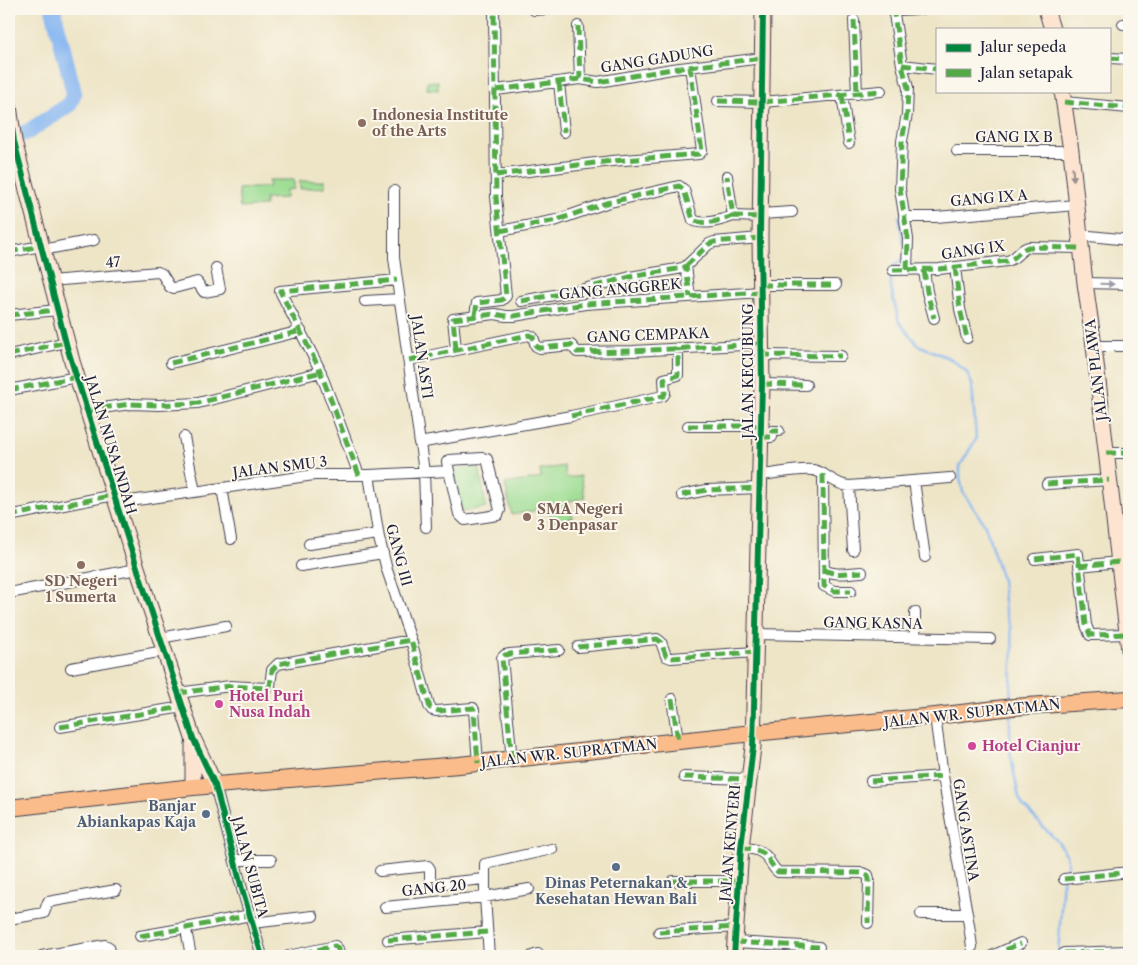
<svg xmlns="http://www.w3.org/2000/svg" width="1138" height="965" font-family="'Libre Caslon Text',serif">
<rect width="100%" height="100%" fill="#fbf7ec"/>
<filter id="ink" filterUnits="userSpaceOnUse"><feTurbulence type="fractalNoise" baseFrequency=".02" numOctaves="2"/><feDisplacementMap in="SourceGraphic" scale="10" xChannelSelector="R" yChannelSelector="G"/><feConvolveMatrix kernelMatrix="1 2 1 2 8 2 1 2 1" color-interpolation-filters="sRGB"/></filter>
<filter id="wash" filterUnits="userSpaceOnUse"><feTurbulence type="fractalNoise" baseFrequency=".0096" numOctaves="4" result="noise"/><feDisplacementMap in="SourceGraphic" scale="20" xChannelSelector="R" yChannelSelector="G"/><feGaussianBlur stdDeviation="1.12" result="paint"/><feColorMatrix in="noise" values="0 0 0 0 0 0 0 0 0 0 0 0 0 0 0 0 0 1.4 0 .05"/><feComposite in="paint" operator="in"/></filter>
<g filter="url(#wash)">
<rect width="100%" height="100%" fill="#eee5c7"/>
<!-- green -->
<path fill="#9cdd93" stroke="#5f8067" d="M438,81V90L427,89V82Z
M269,180H294V189L286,190V198L265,199V206L240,208L238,189L269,187Z
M300,181H325V187L300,189Z
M479,466L486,507L462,512L454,470Z
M564,466L566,478L581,476L585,498L569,501L573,518L551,522L548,508L512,515L505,484L541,478L540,470Z"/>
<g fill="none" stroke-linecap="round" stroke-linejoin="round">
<!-- stream -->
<path stroke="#86b6f1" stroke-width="2.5" d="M899,216L903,243
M894,266L903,258
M891,270V288L899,322L918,345L951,359L966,371L972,384L976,439L960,466V478L963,492L985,525L1002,580L1005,611L1010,626L1013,648L1010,700
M1010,713V752L1019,798L1023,806L1058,842L1066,854L1068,865L1063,875L1058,956"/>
<!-- river -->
<path stroke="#86b6f1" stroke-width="16" d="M9,139L29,131L69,105L74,93L53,9"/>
</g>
</g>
<g filter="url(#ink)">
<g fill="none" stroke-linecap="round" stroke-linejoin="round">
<defs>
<path id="street" d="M534,10L548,9
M854,20L857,94
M1123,24H1129
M578,26L580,79
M1109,58L1129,59
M902,65L937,69
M559,82L564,132
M496,90L580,79L598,82L672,69L763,58
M842,95L849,143
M718,101L763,102L881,91
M1064,102L1129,108
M957,151H1071
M496,175L612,161L699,154L702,151L690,67
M394,191V258L424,472L426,527
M761,214L792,212
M733,216L761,217
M904,217H936L1076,205
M500,231L557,220L606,203L679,186L684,190L693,220C704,226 722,220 733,216L727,176
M1080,235L1129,240
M42,250L94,240
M9,252L41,246
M686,266L709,244L714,242L760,238
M955,267L960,309L967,338
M893,270L939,269L1007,261C1017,259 1019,249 1029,247L1081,248
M907,270L908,239L900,189L902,141L907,114L908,88L902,65L894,14V11L896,10L922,9
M924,270L927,292L934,318
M50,281L158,272L162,274L170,287L174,288L197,282L204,292L220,289L216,268
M1085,283L1129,284
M761,285H836
M365,301L400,299
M521,301L576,291L630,277L683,268L686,266L690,297
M9,315L57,310
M475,315L477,303L502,300L506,296L496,197L494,9
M1094,346H1129
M456,349L453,319L495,314L506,316H514L585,304L761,292
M9,355L66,342
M761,355L841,356
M409,360L529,335L533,337L536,346L540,348L571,345L577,352L633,351L761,344
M171,363L301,331
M762,384L806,385
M9,390L77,377
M87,410L131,404L159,405L198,403L321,372
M688,426H761
M184,437L195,492
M761,437H772V431H779
M419,443L571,416L663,396L665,393L664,379L678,375V348
M1106,453H1129
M483,458L487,459L500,510L498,515L465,520L459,514L447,462L449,460Z
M823,474L824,586L834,591H851
M359,475L319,368L280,291L397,280
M369,475L379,538L387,570L411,640L429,706L432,710L436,711L473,708L474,710L478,763
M760,475C775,474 799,468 813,470C826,472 832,484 849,486L950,478
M914,481L925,557
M1047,484L1109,480
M849,486L853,550
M222,488L231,539
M682,495L707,490L760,488
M116,503L314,475H369L449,471
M9,516L114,495
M309,544L378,534
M1035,559L1078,554L1086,625L1090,635H1094L1127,634
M301,566L383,553
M1079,566L1119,562
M824,569C833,577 851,572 862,572
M9,593L137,569
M915,612V637
M756,634L990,639
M160,638L226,626
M578,647L657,639L661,642L666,656L671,658L755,652
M71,668L164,651
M178,693L230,686L267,688L270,686L272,670L278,664L411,640
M672,699L678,741
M935,716L943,776L969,925L972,947
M60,727L183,707
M512,760L502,658L505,655L510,654L559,650
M684,777L748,779
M871,781L943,776
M215,785L242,889L262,956
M741,848C753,848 764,850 770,862C773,866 774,869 778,872L862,873L868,875L869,879L868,923
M235,860H271
M380,871L428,866L430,869V880L435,884L484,879
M1064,879L1129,872
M673,881H738
M385,907L485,897L529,889
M921,914H967
M9,919L44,913L48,902L116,890
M252,923L313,916
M659,932L736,927
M187,935L191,956
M140,936L186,928L250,915
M388,940L487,932
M735,942L819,947
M1064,953L1129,951
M42,956L105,945L109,947L111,956
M288,956L335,946L338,949L339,956
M489,956L485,897V864L552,849
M532,956L538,954
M992,956L1021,943"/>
<path id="secondary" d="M1046,9L1052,29
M1062,91L1071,151L1085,283L1094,346L1129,650
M9,106L14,141L72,361L128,540L193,738L215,785
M193,787V744
M734,956L741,848L753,747L762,384L760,238L763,9"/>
<path id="primary" d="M9,808L193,787L459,765L753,733L935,716L1013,707L1129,699"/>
</defs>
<!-- street casing -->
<use href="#street" stroke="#413f50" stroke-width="12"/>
<!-- secondary casing -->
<use href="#secondary" stroke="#413f50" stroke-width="17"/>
<!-- primary casing -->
<use href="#primary" stroke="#413f50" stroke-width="18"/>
<!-- street -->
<use href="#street" stroke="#fff" stroke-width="10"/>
<!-- secondary -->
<use href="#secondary" stroke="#fde4d0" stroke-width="15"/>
<!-- primary -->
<use href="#primary" stroke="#f9bc8a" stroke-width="16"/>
<!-- quiet -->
<path stroke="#53aa46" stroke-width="5" stroke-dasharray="10 5" stroke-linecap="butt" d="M534,10L548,9
M854,20L857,94
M578,26L580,79
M1109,58L1129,59
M902,65L937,69
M559,82L564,132
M496,90L580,79L598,82L672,69L763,58
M842,95L849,143
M718,101L763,102L881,91
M1064,102L1129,108
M496,175L612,161L699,154L702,151L690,67
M733,216L761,217
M500,231L557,220L606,203L679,186L684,190L693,220C704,226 722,220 733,216L727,176
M9,252L41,246
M686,266L709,244L714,242L760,238
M955,267L960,309L967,338
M893,270L939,269L1007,261C1017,259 1019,249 1029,247L1081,248
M907,270L908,239L900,189L902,141L907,114L908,88L902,65L894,14V11L896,10L922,9
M924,270L927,292L934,318
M761,285H836
M521,301L576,291L630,277L683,268L686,266L690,297
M9,315L57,310
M475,315L477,303L502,300L506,296L496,197L494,9
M456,349L453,319L495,314L506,316H514L585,304L761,292
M9,355L66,342
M761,355L841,356
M409,360L529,335L533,337L536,346L540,348L571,345L577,352L633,351L761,344
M171,363L301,331
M762,384L806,385
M9,390L77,377
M87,410L131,404L159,405L198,403L321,372
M571,416L663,396L665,393L664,379L678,375V348
M688,426H761
M761,437H772V431H779
M1106,453H1129
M823,474L824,586L834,591H851
M359,475L319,368L280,291L397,280
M1047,484L1109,480
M682,495L707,490L760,488
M9,516L114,495
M1035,559L1078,554L1086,625L1090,635H1094L1127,634
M1079,566L1119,562
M824,569C833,577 851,572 862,572
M578,647L657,639L661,642L666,656L671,658L755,652
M178,693L230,686L267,688L270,686L272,670L278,664L411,640L430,708L439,711L473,708L474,710L478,763
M672,699L678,741
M60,727L183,707
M512,760L502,658L505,655L510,654L559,650
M684,777L748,779
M871,781L943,776
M9,801L10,808
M741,848C753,848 764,850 770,862C773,866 774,869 778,872L862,873L868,875L869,879L868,923
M1064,879L1129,872
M673,881H738
M659,932L736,927
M140,936L186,928L250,915
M388,940L487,932
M735,942L819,947
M1064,953L1129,951
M288,956L335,946L338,949L339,956
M992,956L1021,943"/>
<defs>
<path id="cycleway" d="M9,106L14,141L67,347L128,540L193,738L215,785L242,889L262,956
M734,956L741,848L753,747L762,384L760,238L763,9"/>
</defs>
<!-- cycleway casing -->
<use href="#cycleway" stroke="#fbf7ec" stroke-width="9"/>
<!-- cycleway -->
<use href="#cycleway" stroke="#00873e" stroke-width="6"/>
</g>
<!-- one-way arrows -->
<defs><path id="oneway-solid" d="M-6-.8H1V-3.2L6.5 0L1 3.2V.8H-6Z" transform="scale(1.25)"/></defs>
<use fill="#9a8d8d" href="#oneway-solid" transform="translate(1073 174) rotate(85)"/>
<use fill="#9c9ca7" href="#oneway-solid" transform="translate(1107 284) rotate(1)"/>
</g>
<!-- markers -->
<g fill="#8d6e63" stroke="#fbf7ec" stroke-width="2">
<circle cx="362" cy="123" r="5"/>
<circle cx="527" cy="517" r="5"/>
<circle cx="81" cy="565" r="5"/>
</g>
<g fill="#d1479c" stroke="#fbf7ec" stroke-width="2">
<circle cx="219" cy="704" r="5"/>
<circle cx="972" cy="746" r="5"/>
</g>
<g fill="#5c6f8a" stroke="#fbf7ec" stroke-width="2">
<circle cx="206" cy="814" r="5"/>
<circle cx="616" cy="867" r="5"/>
</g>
<g text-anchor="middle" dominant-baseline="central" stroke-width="4" stroke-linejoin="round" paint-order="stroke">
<!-- street labels -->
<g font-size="14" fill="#22223b" stroke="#fbf7ec">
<text transform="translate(657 59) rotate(-9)">GANG GADUNG</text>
<text x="1014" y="137">GANG IX B</text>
<text transform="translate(989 198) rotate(-5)">GANG IX A</text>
<text transform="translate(973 250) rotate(-8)">GANG IX</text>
<text transform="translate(113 262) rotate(-5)">47</text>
<text transform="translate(620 289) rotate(-5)">GANG ANGGREK</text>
<text transform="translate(648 335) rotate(-2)">GANG CEMPAKA</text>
<text transform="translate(422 357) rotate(82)">JALAN ASTI</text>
<text transform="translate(1096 370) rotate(-97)">JALAN PLAWA</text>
<text transform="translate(748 371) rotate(-90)">JALAN KECUBUNG</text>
<text transform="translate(111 445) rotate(73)">JALAN NUSA INDAH</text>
<text transform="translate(280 467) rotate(-7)">JALAN SMU 3</text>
<text transform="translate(399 555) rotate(75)">GANG III</text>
<text transform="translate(873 623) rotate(1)">GANG KASNA</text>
<text transform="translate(972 713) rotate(-6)">JALAN WR. SUPRATMAN</text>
<text transform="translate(569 753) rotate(-6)">JALAN WR. SUPRATMAN</text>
<text transform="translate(966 830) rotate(81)">GANG ASTINA</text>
<text transform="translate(730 843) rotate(-85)">JALAN KENYERI</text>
<text transform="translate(250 867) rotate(75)">JALAN SUBITA</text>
<text transform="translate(434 888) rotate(-6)">GANG 20</text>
</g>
<!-- education labels -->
<g font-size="14" font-weight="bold" fill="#785e54" stroke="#fbf7ec" text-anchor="start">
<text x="372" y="115">Indonesia Institute<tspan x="372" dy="16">of the Arts</tspan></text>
<text x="537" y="509">SMA Negeri<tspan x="537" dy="16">3 Denpasar</tspan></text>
<text x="81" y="581" text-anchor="middle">SD Negeri<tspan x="81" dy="16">1 Sumerta</tspan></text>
</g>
<!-- hotel labels -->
<g font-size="14" font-weight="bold" fill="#b23c85" stroke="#fbf7ec" text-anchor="start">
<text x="229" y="696">Hotel Puri<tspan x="229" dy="16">Nusa Indah</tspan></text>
<text x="982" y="746">Hotel Cianjur</text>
</g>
<!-- service labels -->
<g font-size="14" font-weight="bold" fill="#4e5e75" stroke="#fbf7ec" text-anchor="end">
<text x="196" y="806">Banjar<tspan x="196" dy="16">Abiankapas Kaja</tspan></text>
<text x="616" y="883" text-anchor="middle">Dinas Peternakan &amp;<tspan x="616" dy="16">Kesehatan Hewan Bali</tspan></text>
</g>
</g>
<!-- margin -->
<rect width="1138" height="965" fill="none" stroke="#fbf7ec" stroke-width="30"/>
<!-- legend -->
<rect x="936" y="28" width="175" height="65" fill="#fbf7ec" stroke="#a4a2a5"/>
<rect x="946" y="44" width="25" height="8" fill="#00873e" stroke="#a4a2a5"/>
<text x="980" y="52" font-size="15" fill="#22223b">Jalur sepeda</text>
<rect x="946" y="69" width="25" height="8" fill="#53aa46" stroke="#a4a2a5"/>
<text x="980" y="78" font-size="15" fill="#22223b">Jalan setapak</text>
</svg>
